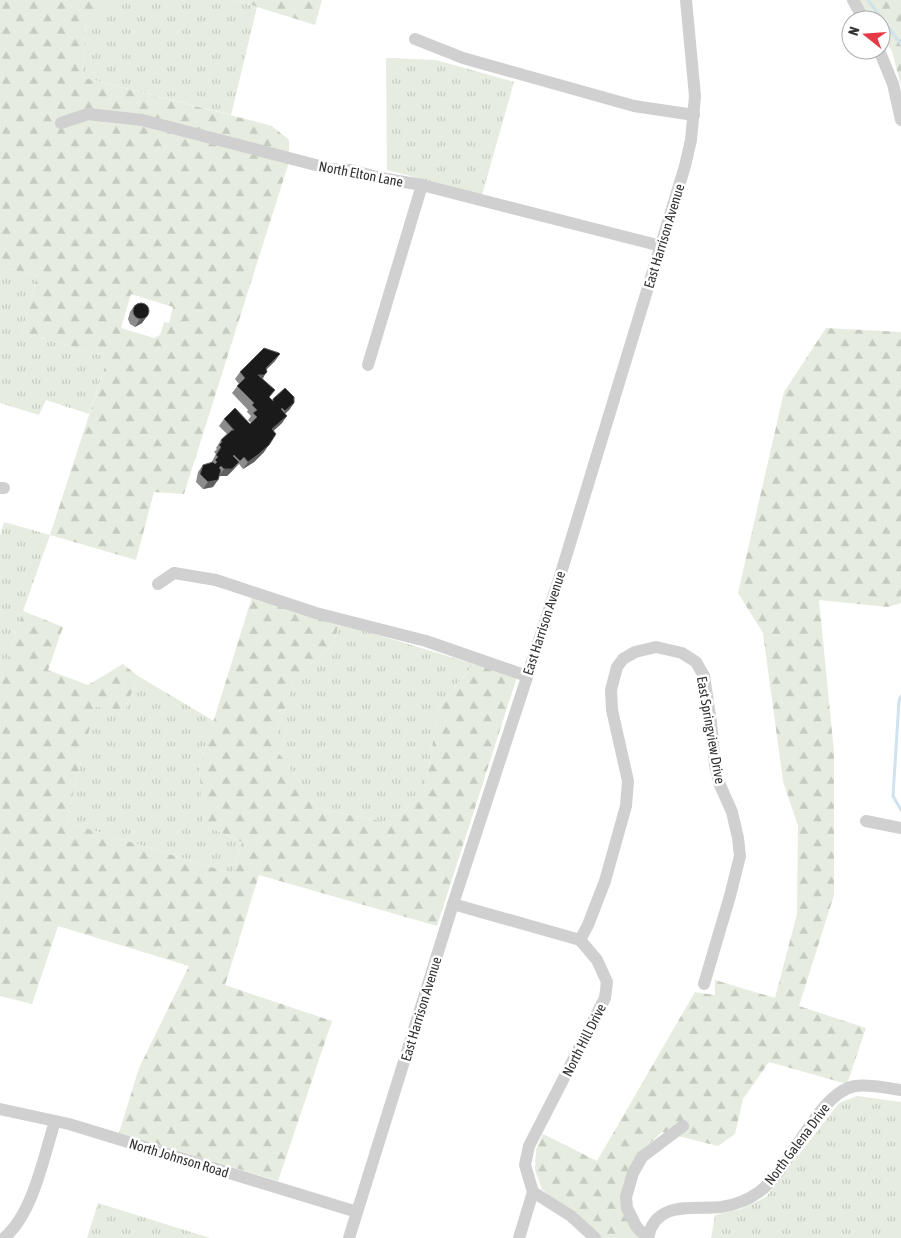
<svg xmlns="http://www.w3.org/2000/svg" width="901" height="1238" font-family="'Asap Condensed',sans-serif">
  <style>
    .grass { fill: url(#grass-tufts) }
    .forest { fill: url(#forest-firs); fill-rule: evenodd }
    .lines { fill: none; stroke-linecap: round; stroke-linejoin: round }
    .stream { stroke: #cfe2ee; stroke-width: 3 }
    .minor { stroke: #d0d0d0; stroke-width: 12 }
    .wall { fill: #8c8c8c }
    .shaded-wall { fill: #5f5f5f }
    .building { fill: #1a1a1a; stroke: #5f5f5f }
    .labels { text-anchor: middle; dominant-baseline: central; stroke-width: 5; stroke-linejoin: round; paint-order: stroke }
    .street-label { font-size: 14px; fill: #333; stroke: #fff }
  </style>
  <defs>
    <pattern id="grass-tufts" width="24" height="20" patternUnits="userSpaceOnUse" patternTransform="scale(1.25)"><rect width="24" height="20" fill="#e6ecdf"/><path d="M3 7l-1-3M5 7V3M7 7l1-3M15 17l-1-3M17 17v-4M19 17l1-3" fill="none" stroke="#c6cbc0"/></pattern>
    <pattern id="forest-firs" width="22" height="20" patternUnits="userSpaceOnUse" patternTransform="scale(1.25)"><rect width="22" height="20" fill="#e6ecdf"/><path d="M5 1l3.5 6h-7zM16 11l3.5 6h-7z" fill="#c6cbc0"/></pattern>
  </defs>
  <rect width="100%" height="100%" fill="#fff"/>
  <g class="grass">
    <polygon points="108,0 235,0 257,7 231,115 82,77 86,21"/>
    <polygon points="386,58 436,60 514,82 482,195 387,170"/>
    <polygon points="0,266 37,276 22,332 108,357 89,414 46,400 39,415 0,403"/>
    <polygon points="4,522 50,535 23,611 5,671 0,663 0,536"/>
    <polygon points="339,623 474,664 439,706 424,794 391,823 319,809 273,745 295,676 334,644"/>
    <polygon points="138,676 214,721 199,768 204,825 242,842 233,874 66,822 95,706 125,710"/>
    <polygon points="857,1096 901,1102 901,1238 711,1238 715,1215 741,1209 766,1197 839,1103"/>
    <polygon points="98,1203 210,1238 87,1238"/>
  </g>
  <g class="forest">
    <path d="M0,0h108l-22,21 -4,56 190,49 17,14v22l-105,332 -30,-2 -18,68 -86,-25 58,-178 -86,-25 15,-56 -37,-10zM131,294l42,13 -4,16 -5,-1 -4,13 -6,3 -33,-10z"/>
    <polygon points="235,0 322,0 315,25"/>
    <polygon points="859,0 901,0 901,86 892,51 881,34 881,20 872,20"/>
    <polygon points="826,328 901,332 901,603 888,607 819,600 834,752 834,895 799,1006 866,1028 847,1084 769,1062 743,1099 735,1134 718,1146 662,1132 637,1155 622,1206 641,1238 598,1238 542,1189 535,1170 536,1150 543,1134 597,1161 695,992 715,995 715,980 775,998 797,914 798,826 783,781 763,633 738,593 784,392"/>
    <polygon points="252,597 339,623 334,644 295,676 273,745 319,809 391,823 424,794 439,706 474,664 517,677 437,926 259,875 225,985 332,1021 278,1181 119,1133 139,1068 189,966 58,926 32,1004 0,996 0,663 5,670 23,611 63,627 48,670 88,685 123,664 138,676 125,710 95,707 66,822 233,874 242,842 204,825 199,768"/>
  </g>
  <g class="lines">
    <g class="stream">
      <polyline points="868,0 901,44"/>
      <polyline points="901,696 899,701 893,796 901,810"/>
    </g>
    <g class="minor">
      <polyline points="853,0 864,20"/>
      <polyline points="415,39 463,58 634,106 694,115"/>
      <polyline points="879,50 893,84 901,120"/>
      <polyline points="61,123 88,114 142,120 331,169 350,170 381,178 422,185 661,246"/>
      <polyline points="368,365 422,185"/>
      <polyline points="0,488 4,488"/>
      <polyline points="158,584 174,573 216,580 316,613 426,641 527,676"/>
      <polyline points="866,821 901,828"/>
      <polyline points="453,904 580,940 597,960 607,982 605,998 529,1146 525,1165 533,1192 571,1216 595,1238"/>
      <polyline points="580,940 588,925 605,881 626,806 628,781 612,710 611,690 617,667 623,659 635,652 656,647 682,653 696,662 704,676 711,722 715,765 720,785 732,812 738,838 740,856 730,896 704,984"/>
      <polyline points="0,1109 69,1124 357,1212"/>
      <polyline points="649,1235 641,1232 636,1226 627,1208 626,1197 633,1173 642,1157 683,1126"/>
      <path d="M4,1238c29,-24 40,-82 51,-117"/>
      <polyline points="349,1238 453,904 561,573 685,166 691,140 695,96 686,0"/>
      <polyline points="519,1238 533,1192"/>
      <path d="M648,1238c7,-38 45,-28 73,-31 14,-2 27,-7 38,-15 33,-24 58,-99 96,-106 15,-2 32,2 46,4"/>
    </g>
  </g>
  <g class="wall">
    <polygon points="135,305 147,316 142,323 135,327 130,324 128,319 130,312"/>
    <polygon points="275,361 266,369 263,379 270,398 272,401 273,399 294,403 289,410 285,414 282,423 273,431 264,452 254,462 243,469 239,464 227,476 219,476 213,487 203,489 196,482 198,472 203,465 211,463 216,454 214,452 217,449 216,448 221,440 227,434 219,426 224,419 250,424 251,423 248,420 251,416 247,412 248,410 232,393 239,384 235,379 240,372"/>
  </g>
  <g class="shaded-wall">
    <polygon points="147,316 142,323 135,327 140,319"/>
    <polygon points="280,354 275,361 261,375 266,368"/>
    <polygon points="267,372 262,379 258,375"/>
    <polygon points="294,403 289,410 280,418 285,411"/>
    <polygon points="287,416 282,423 267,437 272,429"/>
    <polygon points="269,445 264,452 254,462 243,469 248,462"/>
    <polygon points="239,462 234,469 227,476 219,476 224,469"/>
    <polygon points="218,480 213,487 203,489 208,482"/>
  </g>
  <g class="building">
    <circle cx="141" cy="311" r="8"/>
    <polygon points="264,348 279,353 280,354 266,368 267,372 264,375 258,375 275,390 269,397 273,401 273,399 285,388 294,397 294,403 285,411 282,408 281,409 287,416 272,429 276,434 269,445 259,454 248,462 244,457 240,461 234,455 233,456 239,462 232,469 224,469 221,466 219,468 221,470 218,480 208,482 200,474 203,465 213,462 215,464 217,462 215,460 218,457 216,455 221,447 219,445 222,442 221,440 232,430 234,430 224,419 235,408 250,424 257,417 253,413 257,410 252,405 254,403 237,386 245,378 240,372"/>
  </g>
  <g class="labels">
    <g class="street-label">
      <text transform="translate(361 174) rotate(11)">North Elton Lane</text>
      <text transform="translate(664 236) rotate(-73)">East Harrison Avenue</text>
      <text transform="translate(544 623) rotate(-72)">East Harrison Avenue</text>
      <text transform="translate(711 730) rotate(80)">East Springview Drive</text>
      <text transform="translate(421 1009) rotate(-73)">East Harrison Avenue</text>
      <text transform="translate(584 1040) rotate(-63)">North Hill Drive</text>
      <text transform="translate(797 1144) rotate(-53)">North Galena Drive</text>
      <text transform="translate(179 1158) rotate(17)">North Johnson Road</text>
    </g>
  </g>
  <g transform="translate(866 35) rotate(287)"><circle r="24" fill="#ffffff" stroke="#adadad"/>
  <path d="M0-4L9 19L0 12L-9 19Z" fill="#e63946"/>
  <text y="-8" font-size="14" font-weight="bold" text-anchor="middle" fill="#333333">N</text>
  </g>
</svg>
